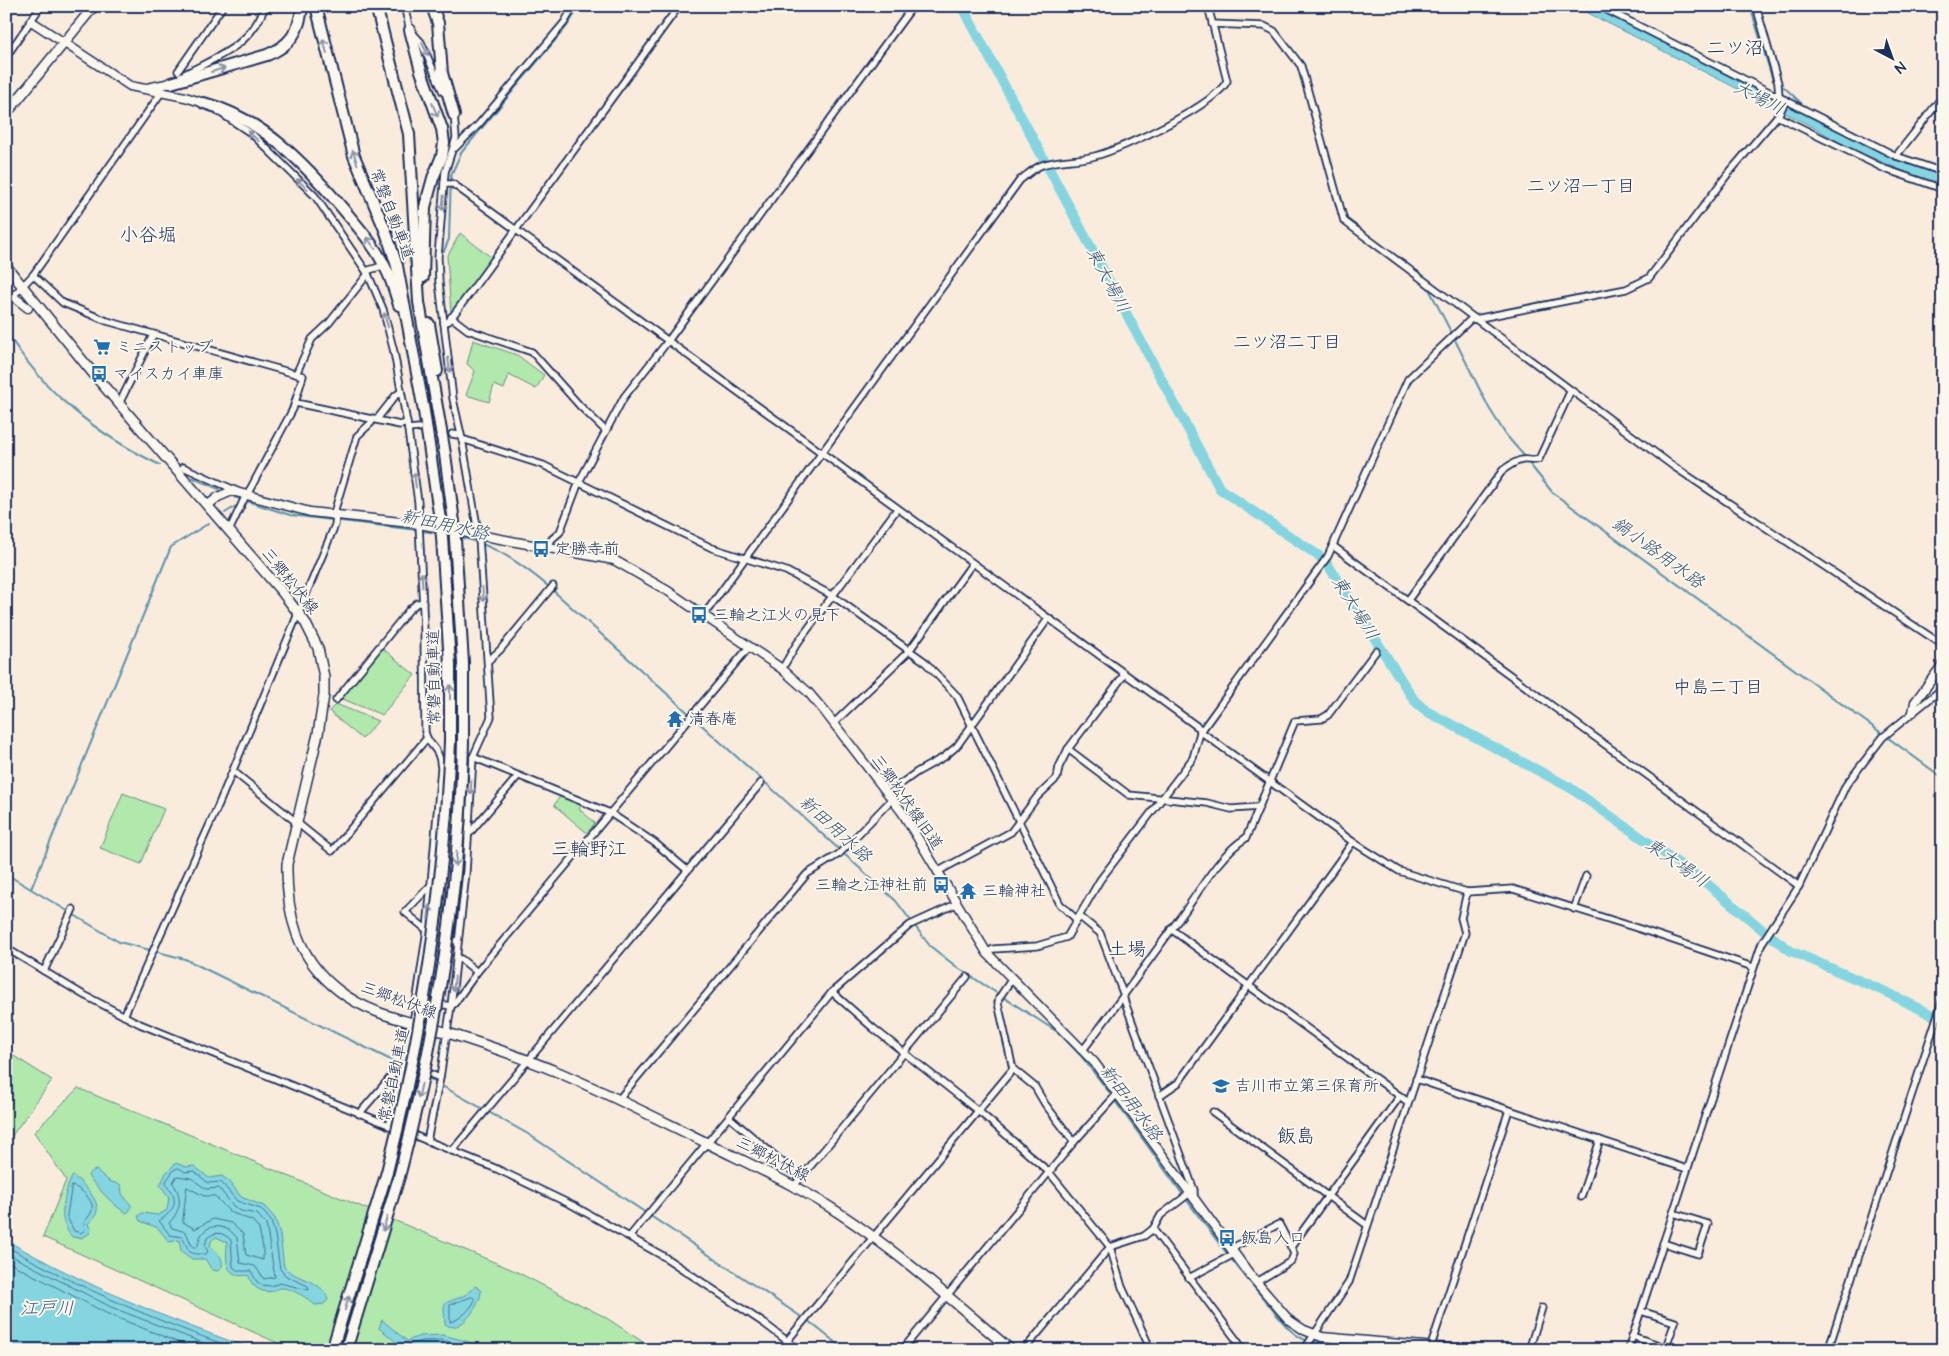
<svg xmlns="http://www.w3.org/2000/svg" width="1949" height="1356" font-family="'Architects Daughter','Klee One',sans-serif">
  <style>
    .green { fill: #b1e8ab; stroke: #668c84 }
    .water { fill: #85d5e1; stroke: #5b93ad }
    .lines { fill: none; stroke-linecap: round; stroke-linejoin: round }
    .shore { stroke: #457192; stroke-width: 1 }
    .stream { stroke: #5b93ad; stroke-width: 2 }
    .river { stroke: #85d5e1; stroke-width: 10 }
    .street-tunnel { stroke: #cdc6c4; stroke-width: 5.5; stroke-dasharray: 5.5 3; stroke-linecap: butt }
    .street-casing { stroke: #1b2f5e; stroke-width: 9 }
    .secondary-casing { stroke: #1b2f5e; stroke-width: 11 }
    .primary-casing { stroke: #1b2f5e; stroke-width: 12 }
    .highway-casing { stroke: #1b2f5e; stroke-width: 14 }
    .street { stroke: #fbf7ec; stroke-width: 5.5 }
    .secondary { stroke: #fbf7ec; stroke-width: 8 }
    .primary { stroke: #fbf7ec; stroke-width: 9 }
    .highway { stroke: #fbf7ec; stroke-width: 10 }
    .highway-bridge-casing { stroke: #1b2f5e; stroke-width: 14; stroke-linecap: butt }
    .highway-bridge { stroke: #fbf7ec; stroke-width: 10 }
    .oneway { stroke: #8b93a5 }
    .labels { text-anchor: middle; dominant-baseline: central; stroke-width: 4; stroke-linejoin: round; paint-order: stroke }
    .street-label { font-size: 16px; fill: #1b2f5e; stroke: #fbf7ec }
    .poi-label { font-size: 16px; fill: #1b2f5e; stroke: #fbf7ec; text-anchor: start }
    .water-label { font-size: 18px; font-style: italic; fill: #36587f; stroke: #fbf7ec }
    .neighbourhood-label { font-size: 18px; fill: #1b2f5e; stroke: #fbf7ec }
    .quarter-label { font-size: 19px; fill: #1b2f5e; stroke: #fbf7ec }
  </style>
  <rect width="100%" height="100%" fill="#f9ecdd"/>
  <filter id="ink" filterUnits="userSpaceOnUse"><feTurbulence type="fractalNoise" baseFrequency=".02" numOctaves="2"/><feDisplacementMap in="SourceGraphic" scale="10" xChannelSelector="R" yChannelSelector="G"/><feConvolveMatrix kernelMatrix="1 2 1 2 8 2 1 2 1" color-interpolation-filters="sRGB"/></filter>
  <g filter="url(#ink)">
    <g class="green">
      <polygon points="460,233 492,258 451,313 447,257"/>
      <polygon points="473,340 517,355 544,375 536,389 509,375 504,389 494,385 489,402 466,395 475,371 467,364"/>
      <polygon points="382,648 415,675 382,715 340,698"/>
      <polygon points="336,704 378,721 362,739 331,713 329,711"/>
      <polygon points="123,793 164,809 141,864 100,848"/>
      <polygon points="561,795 582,805 579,809 595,823 587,833 554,805"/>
      <polygon points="6,1051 52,1080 6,1144"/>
      <polygon points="78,1088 513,1270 605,1317 655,1350 293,1350 43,1237 66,1180 34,1132"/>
    </g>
    <g class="water">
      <polygon points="1574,6 1592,6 1775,96 1895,159 1943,176 1943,184 1929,182 1849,148 1815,128"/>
      <path d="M176,1163l10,4 8,-1 15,12 13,-2 8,6 11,15 23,9 11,12 5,16 4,33c11,13 40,13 44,33l-4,4 -9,1c-7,-7 -25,-18 -35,-17 -4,0 -3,2 -7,3 -12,3 -22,-5 -24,-15 -5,-2 -8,1 -12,-1 -14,-5 -10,-21 -10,-33l-11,-5 -5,4 -1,5c6,10 13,6 12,21l-4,4 -6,-1 -7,-11h-13l-11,-8 -2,-11 -10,2 -11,-14 -18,-7 -2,-5 4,-3 16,2 9,-5 2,-13 -9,-12 6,-12z"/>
      <path d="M96,1170l13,11 12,4 1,9 9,11 -1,5 -3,3c-12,-5 -31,-27 -39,-37l2,-4z"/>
      <path d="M73,1176c9,6 26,23 24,35 -1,6 -6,9 -9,13l3,6 -2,4 -8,4 -9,-1c-4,-4 -7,-12 -9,-18 -2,-6 4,-38 10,-43z"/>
      <path d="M6,1240c80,46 163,80 250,110h-250z"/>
      <path d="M476,1286l5,5c0,14 -22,45 -36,33 -2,-27 -3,-18 18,-28 6,-2 8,-8 13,-10z"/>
      <polygon points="382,1320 407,1341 420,1336 443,1335 499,1350 399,1350 395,1341 379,1328"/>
    </g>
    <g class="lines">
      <g class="shore">
        <path d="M179,1168l6,4 9,-1 14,12 13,-1 16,19 24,8 10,12 4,14 5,34 6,7 22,10 1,4 -29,-7 -9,3 -9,-1 -5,-3 -6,-11h-12l-6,-4 -2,-27c-8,-8 -16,-9 -24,-2l-2,8 3,6 -3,2c-20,1 -15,-4 -23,-17l-12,-2 -11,-14c8,-6 19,-13 14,-26 -2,-6 -7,-7 -7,-14l8,-11z"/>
        <path d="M177,1176l14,2 15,11 13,-1 14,18 8,5 16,3 9,10 9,53 -11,2 -9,-13 -15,-3 -3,-25c-7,-11 -26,-17 -35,-4 -4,5 -2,10 -6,14l-4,-2 -6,-14 -14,-4 -3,-5c12,-13 14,-25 4,-40z"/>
        <path d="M72,1186c9,2 25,16 19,27 -2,4 -5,6 -7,10l1,7 -4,3 -7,-2 -7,-14z"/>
        <polygon points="187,1187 204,1196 215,1196 230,1212 253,1221 259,1229 263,1248 263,1260 246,1255 243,1234 231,1223 213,1219 195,1229 183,1222"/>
        <path d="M6,1246c75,43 153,76 234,104"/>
        <polyline points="6,1253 111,1307 221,1350"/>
        <polyline points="6,1261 108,1314 197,1350"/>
        <path d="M472,1297l3,2c-2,8 -16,22 -25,23v-17z"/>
        <polyline points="403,1350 405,1346 421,1341 442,1340 480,1350"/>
      </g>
      <g class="stream">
        <polyline points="1750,6 1773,81"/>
        <polyline points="1784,87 1801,103"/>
        <polyline points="444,251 449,239 451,175 461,153 567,26 580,6"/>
        <polyline points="1428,287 1452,334"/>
        <path d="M6,331c38,62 90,103 154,134"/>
        <polyline points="324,332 342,311"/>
        <polyline points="1454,338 1489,408 1506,435 1526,458"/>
        <polyline points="301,371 315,340 321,334"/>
        <polyline points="288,412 299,378"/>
        <polyline points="1528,462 1553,493 1943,778"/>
        <polyline points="193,478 219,489"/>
        <polyline points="234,497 290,515 417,530"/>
        <polyline points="225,513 236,506"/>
        <polyline points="422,531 437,533"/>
        <path d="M459,537c36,8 61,26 89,49l348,315 34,45 28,22 101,65 22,23 31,40"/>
        <polyline points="6,874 119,942 185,959 399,1064"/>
        <polyline points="31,889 171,547 209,523"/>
        <polyline points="426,1077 528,1134 803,1318"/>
        <path d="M1114,1100c50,67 96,136 150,199 13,15 24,35 44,42"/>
        <polyline points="807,1320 845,1350"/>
        <polyline points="1312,1342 1402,1350"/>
      </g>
      <polyline class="river" points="962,6 1220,489 1319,556 1328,565 1414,700 1426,711 1569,787 1705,882 1764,931 1791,951 1886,992 1932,1015 1943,1017"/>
      <g class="street-tunnel">
        <polyline points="383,266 418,259"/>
        <polyline points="424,429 452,434"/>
      </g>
      <g class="street-casing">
        <g id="street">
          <polyline points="404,6 410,30 421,42 443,92"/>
          <polyline points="1599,6 1896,156 1943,172"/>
          <polyline points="1756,6 1778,83 1779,96"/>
          <polyline points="1212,24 1264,26 1274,31 1301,66 1344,221 1673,466 1943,645"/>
          <polyline points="6,57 41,6"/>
          <polyline points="178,71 223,6"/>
          <path d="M181,76c35,-19 70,-29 84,-70"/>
          <path d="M219,112l33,22 63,62 53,78 15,35 11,43 13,71 11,79 6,128 1,102c4,17 14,12 16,36l-14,162 -13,87 -25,109"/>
          <polyline points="1777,116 1885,169 1943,189"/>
          <polyline points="455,148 479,124 564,23 574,6"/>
          <polyline points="1896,156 1943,96"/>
          <polyline points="444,184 453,184 1202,730 1328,556 1408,379 1470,320 1626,289 1649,278 1727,175 1779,114 1786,100"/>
          <polyline points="366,271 379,267"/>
          <polyline points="33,275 63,303 107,321 303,376 293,409 247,495"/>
          <polyline points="13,296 33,275 161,93"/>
          <polyline points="451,317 468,330 532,352 580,406 606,431"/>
          <polyline points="444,323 449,321 464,301 679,6"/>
          <polyline points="296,374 312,339 329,323 368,274"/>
          <polyline points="296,403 400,425 407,423"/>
          <polyline points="119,404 153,335"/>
          <polyline points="377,419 396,395 401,392"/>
          <polyline points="408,429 419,428"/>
          <polyline points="452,434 458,435"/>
          <polyline points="462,439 543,465 712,548 786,571 833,596 924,661 957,696 1060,904 1077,920"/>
          <polyline points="183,467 237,491"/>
          <polyline points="333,516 357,436 371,423 373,418"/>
          <polyline points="229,531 246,495"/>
          <polyline points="1333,546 1799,886"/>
          <polyline points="547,548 552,539 560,532 579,482 624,397 668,341 913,6"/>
          <path d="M1408,600l95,-130c6,-4 12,-9 19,-10 7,-1 11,2 17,-1l32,-69"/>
          <path d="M704,615l316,-435c7,-5 14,-12 22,-15 16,-6 36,-4 53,-9 28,-7 120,-51 132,-75l-19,-75"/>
          <polyline points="489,660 500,650 553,586"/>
          <polyline points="782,669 796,645 897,509"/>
          <polyline points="336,700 409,610 417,603 423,603"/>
          <polyline points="834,723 909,651 972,564"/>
          <polyline points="1200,731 1353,842 1399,871 1467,892 1513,889 1640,929 1753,967"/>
          <polyline points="1068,749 1129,795 1207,803 1231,809 1259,807"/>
          <polyline points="473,757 610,813 655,843 687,870"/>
          <polyline points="233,771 332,851 427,738"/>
          <polyline points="888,793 917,772 944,757 957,746 1048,619"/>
          <polyline points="443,836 468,835 518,776"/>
          <polyline points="937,872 1011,832 1037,797 1057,778 1059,767 1068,749 1124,675"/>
          <polyline points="1574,909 1586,876"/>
          <polyline points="1079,916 1100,933 1124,996"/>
          <polyline points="1171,929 1408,1102"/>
          <polyline points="427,930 405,912 432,884"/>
          <polyline points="431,938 458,941"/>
          <polyline points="6,948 82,994 140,1024 497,1169 574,1206 663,1256 765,1324 799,1350"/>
          <polyline points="987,953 993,949 1037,946 1067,937 1100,880 1193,758 1201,729"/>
          <polyline points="456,959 461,959 477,972"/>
          <polyline points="44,971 73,909"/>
          <polyline points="1011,980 999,998 998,1003 1013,1069 1035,1087 1045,1104 1074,1142"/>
          <polyline points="832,992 873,1028 983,1115 1049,1172 1110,1247 1144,1236 1153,1229 1161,1215 1190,1193"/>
          <polyline points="1123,997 1194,1190 1194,1199"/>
          <polyline points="421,1001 451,1006 454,1004 477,972 750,646"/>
          <polyline points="124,1016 218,806 335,525 336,516"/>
          <path d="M1083,1050c35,-46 68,-93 102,-139 16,-23 37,-59 61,-73l49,-117 26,-2 7,-4 48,-64"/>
          <polyline points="410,1066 440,1078"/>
          <polyline points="1416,1079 1687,1169"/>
          <polyline points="1159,1096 1178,1083 1353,842"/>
          <polyline points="619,1099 807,874 839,854 892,799"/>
          <polyline points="1213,1112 1367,1225"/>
          <polyline points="359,1114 402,1064"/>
          <polyline points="729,1117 787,1166 800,1179"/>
          <polyline points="427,1141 440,1078 451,1006 466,873 473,757 491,717 479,538 462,439 453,399 439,282 438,257 445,172 456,138 454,114"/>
          <polyline points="452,1151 761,783"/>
          <polyline points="794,1186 967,977"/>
          <polyline points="1581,1197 1600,1140"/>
          <polyline points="1153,1229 1244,1350"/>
          <polyline points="630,1236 832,992 910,925 956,904"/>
          <polyline points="1663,1243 1698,1254 1708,1224 1673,1213"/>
          <polyline points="1230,1249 1279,1224 1291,1247 1400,1096"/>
          <polyline points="1189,1278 1234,1254"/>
          <polyline points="1257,1282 1291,1261 1294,1254 1291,1247"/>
          <polyline points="1641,1311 1675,1322 1666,1347"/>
          <polyline points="1632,1336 1674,1350"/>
          <polyline points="787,1341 1013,1069"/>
          <polyline points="1431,1346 1509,1110"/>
          <polyline points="902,1350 1074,1142 1117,1094"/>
          <polyline points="1024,1350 1110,1247 1122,1287 1151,1350"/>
          <polyline points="1304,1350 1349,1282 1465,933 1461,918 1467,892"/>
          <polyline points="1529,1350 1542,1308"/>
          <polyline points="1628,1350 1762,943 1799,886 1846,785 1883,737 1943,688"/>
          <polyline points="1828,1350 1943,999"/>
        </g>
      </g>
      <g class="secondary-casing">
        <g id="secondary">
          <polyline points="31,21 130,86 185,97 204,103"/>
          <polyline points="147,88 171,83"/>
          <polyline points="6,291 28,308"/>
          <polyline points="207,506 218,497 232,491 310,512 419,524 614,560 668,591 782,669 808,692 825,712 902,812 987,953 1094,1062 1251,1276 1289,1320 1304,1330 1322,1337 1469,1350"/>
          <polyline points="1913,712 1915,702 1943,664"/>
        </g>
      </g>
      <g class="primary-casing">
        <g id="primary">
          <polyline points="6,114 94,6"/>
          <path d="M6,266l90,111 186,215 23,30 13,26 6,29v18l-6,39 -31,130c-1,50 10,94 51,126 31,25 74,32 110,43 38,12 76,25 112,40 51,22 100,47 149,71 44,22 89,42 130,69 61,40 116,90 172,137"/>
        </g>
      </g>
      <g class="highway-casing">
        <g id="highway">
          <polyline points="316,6 354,156 386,232 397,266 424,411 440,520"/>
          <polyline points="376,6 409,134 419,302 445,454 454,522"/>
          <polyline points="432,6 438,23 442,73 454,115"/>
          <polyline points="410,30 421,71 442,129 444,143 442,156 433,178 425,207 423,277"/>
          <path d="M171,83l96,-28c23,-9 33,-24 35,-49"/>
          <path d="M204,103c59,16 102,62 140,107 16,19 32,37 42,59 6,11 9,24 13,36"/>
          <polyline points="429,324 437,371"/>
          <polyline points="442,537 450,664 450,741"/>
          <polyline points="455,539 463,663 463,741"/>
          <polyline points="332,1350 387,1172"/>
          <polyline points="346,1350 399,1177"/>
        </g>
      </g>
      <use href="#street" class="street"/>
      <use href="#secondary" class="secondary"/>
      <use href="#primary" class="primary"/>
      <use href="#highway" class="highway"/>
      <g class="highway-bridge-casing">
        <g id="highway-bridge">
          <polyline points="440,520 442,537"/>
          <polyline points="454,522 455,539"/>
          <path d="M387,1172c37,-146 57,-281 63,-431"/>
          <path d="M399,1177c38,-143 61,-288 64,-436"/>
        </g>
      </g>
      <use href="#highway-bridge" class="highway-bridge"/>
    </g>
    <defs><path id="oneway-shaft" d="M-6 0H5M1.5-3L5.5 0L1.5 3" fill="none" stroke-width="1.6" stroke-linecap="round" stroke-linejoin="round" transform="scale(1.25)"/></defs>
    <g class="oneway">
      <use href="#oneway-shaft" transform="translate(325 46) rotate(-105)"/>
      <use href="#oneway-shaft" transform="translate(425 49) rotate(64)"/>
      <use href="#oneway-shaft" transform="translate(218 70) rotate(-16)"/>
      <use href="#oneway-shaft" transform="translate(435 110) rotate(68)"/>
      <use href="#oneway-shaft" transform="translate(253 136) rotate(-138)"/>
      <use href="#oneway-shaft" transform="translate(355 157) rotate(-108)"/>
      <use href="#oneway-shaft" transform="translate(302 184) rotate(-137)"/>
      <use href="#oneway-shaft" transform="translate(443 203) rotate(95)"/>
      <use href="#oneway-shaft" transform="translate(371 243) rotate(-127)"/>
      <use href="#oneway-shaft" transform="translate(386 320) rotate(-106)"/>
      <use href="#oneway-shaft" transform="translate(449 365) rotate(83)"/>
      <use href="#oneway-shaft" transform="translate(415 480) rotate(-97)"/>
      <use href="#oneway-shaft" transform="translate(422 580) rotate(-93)"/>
      <use href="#oneway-shaft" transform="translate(483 594) rotate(85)"/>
      <use href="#oneway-shaft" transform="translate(450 692) rotate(-90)"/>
      <use href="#oneway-shaft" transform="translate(471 787) rotate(93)"/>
      <use href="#oneway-shaft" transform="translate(456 859) rotate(95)"/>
      <use href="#oneway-shaft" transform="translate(429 912) rotate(-84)"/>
      <use href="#oneway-shaft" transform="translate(454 984) rotate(96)"/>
      <use href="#oneway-shaft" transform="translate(420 1091) rotate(103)"/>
      <use href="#oneway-shaft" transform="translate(385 1224) rotate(106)"/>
      <use href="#oneway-shaft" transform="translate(347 1303) rotate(-73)"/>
    </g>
  </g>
  <defs>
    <g id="supermarket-bare" transform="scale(1.35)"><path d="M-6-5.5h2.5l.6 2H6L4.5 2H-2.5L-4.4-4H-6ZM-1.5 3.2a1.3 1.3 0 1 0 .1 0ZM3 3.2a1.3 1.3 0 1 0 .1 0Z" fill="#1f6fb2" stroke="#fbf7ec" stroke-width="2.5" paint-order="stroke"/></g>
    <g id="bus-bare" transform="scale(1.35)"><path d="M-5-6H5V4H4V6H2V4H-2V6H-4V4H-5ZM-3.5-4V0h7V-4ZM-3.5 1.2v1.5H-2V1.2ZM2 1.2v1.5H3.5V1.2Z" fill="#1f6fb2" stroke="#fbf7ec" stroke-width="2.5" paint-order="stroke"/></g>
    <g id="temple-bare" transform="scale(1.35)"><path d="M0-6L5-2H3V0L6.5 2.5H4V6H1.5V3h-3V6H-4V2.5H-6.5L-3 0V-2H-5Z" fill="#1f6fb2" stroke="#fbf7ec" stroke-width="2.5" paint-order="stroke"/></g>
    <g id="school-bare" transform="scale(1.35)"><path d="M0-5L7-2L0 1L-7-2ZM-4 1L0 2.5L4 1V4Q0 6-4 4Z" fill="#1f6fb2" stroke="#fbf7ec" stroke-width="2.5" paint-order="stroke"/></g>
  </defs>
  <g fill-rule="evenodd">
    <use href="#supermarket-bare" x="102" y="347"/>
    <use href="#bus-bare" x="99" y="374"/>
    <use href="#bus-bare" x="541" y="549"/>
    <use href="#bus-bare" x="699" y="615"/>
    <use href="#temple-bare" x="675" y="719"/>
    <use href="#bus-bare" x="941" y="885"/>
    <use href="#temple-bare" x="968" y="891"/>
    <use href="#school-bare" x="1221" y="1086"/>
    <use href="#bus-bare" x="1227" y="1238"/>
  </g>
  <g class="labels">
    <g class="street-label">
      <text transform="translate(392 214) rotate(69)">常磐自動車道</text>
      <text transform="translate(290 581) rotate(51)">三郷松伏線</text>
      <text transform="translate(434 677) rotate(-91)">常磐自動車道</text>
      <text transform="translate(907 802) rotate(55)">三郷松伏線旧道</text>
      <text transform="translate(399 1000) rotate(20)">三郷松伏線</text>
      <text transform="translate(394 1075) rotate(-78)">常磐自動車道</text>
      <text transform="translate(773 1159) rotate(27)">三郷松伏線</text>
    </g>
    <g class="poi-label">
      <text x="116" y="347">ミニストップ</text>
      <text x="113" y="374">マイスカイ車庫</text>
      <text x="555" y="549">定勝寺前</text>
      <text x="713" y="615">三輪之江火の見下</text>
      <text x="689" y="719">清春庵</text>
      <text x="927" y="885" text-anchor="end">三輪之江神社前</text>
      <text x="982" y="891">三輪神社</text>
      <text x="1235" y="1086">吉川市立第三保育所</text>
      <text x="1241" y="1238">飯島入口</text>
    </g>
    <g class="water-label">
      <text transform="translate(1759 98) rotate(27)">大場川</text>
      <text transform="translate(1108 280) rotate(62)">東大場川</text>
      <text transform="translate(445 525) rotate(12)">新田用水路</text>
      <text transform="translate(1658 553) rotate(36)">鍋小路用水路</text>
      <text transform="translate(1355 608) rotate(58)">東大場川</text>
      <text transform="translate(835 829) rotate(42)">新田用水路</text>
      <text transform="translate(1677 863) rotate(35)">東大場川</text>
      <text transform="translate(1131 1103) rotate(53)">新田用水路</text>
      <text x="47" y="1308">江戸川</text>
    </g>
    <g class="neighbourhood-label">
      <text x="1581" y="186">二ツ沼一丁目</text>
      <text x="1287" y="342">二ツ沼二丁目</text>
      <text x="1718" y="687">中島二丁目</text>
    </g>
    <g class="quarter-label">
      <text x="1735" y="48">二ツ沼</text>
      <text x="148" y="235">小谷堀</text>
      <text x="589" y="849">三輪野江</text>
      <text x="1127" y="949">土場</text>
      <text x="1296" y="1136">飯島</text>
    </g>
  </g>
  <rect width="1949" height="1356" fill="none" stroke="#fbf7ec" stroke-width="25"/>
  <rect x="12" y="12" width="1924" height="1331" fill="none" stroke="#1b2f5e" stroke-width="2" filter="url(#ink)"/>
  <g transform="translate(1892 58) rotate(139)" stroke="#fbf7ec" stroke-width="4" paint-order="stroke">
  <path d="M0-4L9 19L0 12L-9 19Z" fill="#1b2f5e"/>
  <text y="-8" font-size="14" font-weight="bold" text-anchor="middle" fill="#1b2f5e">N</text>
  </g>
</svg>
